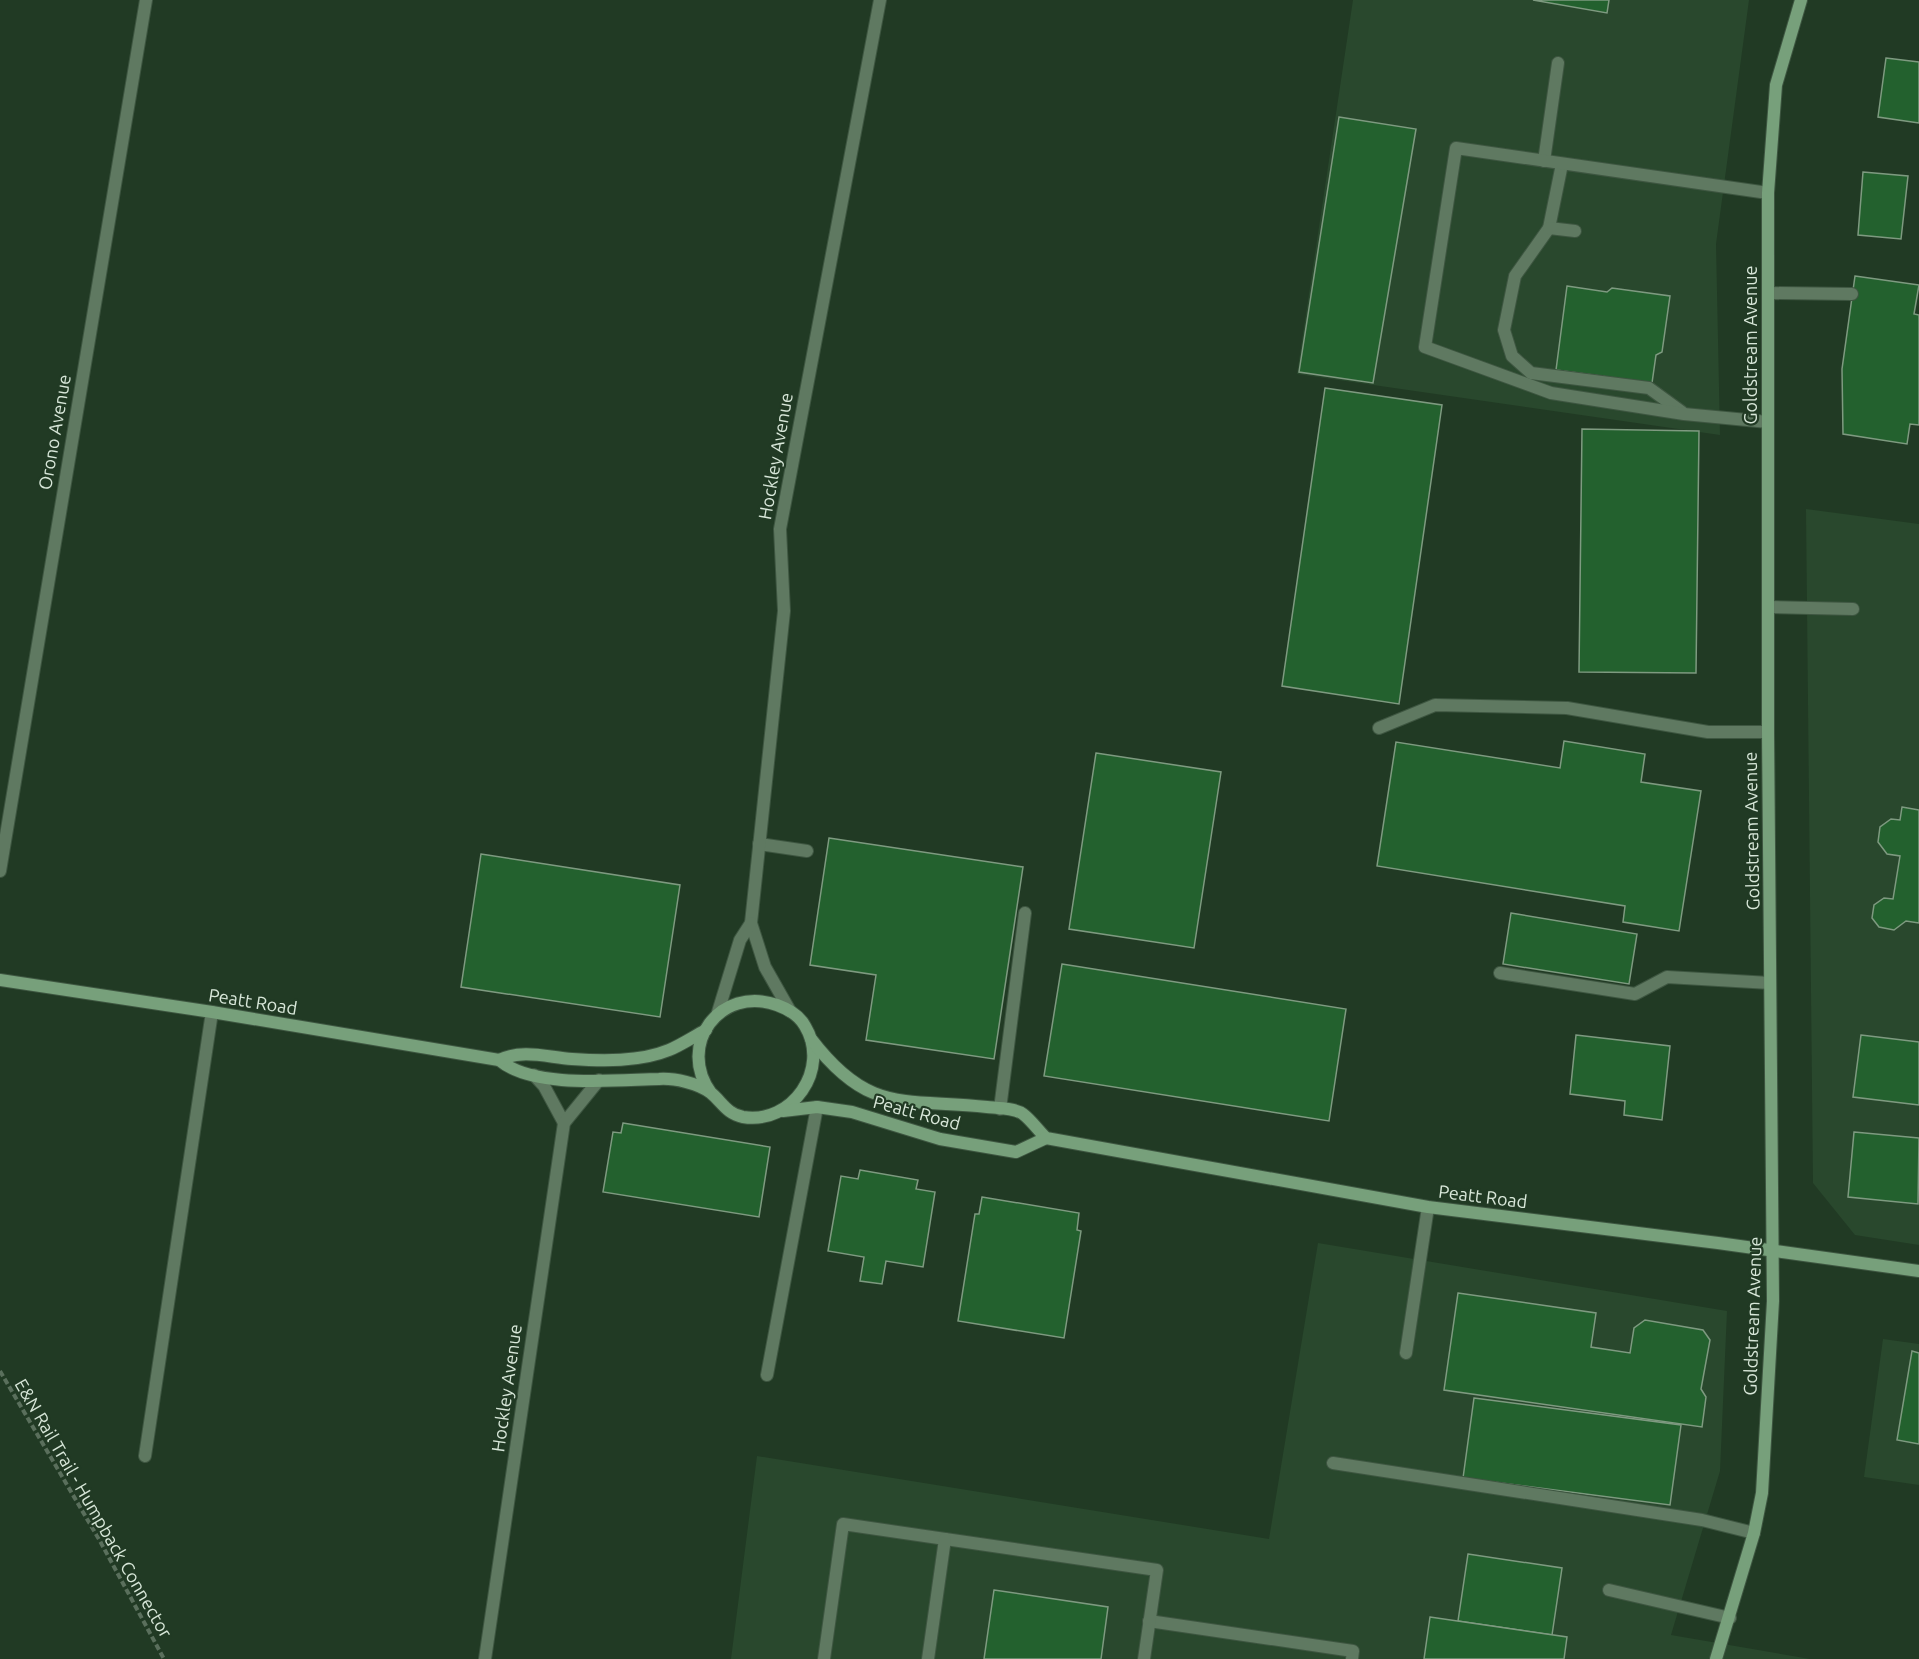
<svg xmlns="http://www.w3.org/2000/svg" width="1919" height="1659" font-family="Ubuntu,sans-serif">
  <style>
    .built { fill: #29482d }
    .building { fill: #23612e; stroke: #7e9a80; stroke-width: 1.5 }
    .lines { fill: none; stroke-linecap: round; stroke-linejoin: round }
    .lane-casing { stroke: #3e5641; stroke-width: 14 }
    .street-casing { stroke: #3e5641; stroke-width: 14 }
    .secondary-casing { stroke: #3e5641; stroke-width: 14 }
    .path { stroke: #5a6f5c; stroke-width: 4; stroke-dasharray: 6 3; stroke-linecap: butt }
    .lane { stroke: #5f7961; stroke-width: 12 }
    .street { stroke: #5f7961; stroke-width: 12 }
    .secondary { stroke: #77a07b; stroke-width: 12 }
    .labels { text-anchor: middle; dominant-baseline: central; stroke-width: 4.5; stroke-linejoin: round; paint-order: stroke }
    .street-label { font-size: 18px; fill: #d8e7d9; stroke: #213a24 }
  </style>
  <rect width="100%" height="100%" fill="#213a24"/>
  <g class="built">
    <polygon points="1353,0 1749,0 1716,244 1720,435 1297,374"/>
    <polygon points="1806,509 1919,524 1919,1245 1855,1235 1813,1183"/>
    <polygon points="1318,1243 1727,1311 1720,1471 1671,1635 1810,1659 731,1659 757,1456 1269,1539"/>
    <polygon points="1883,1339 1919,1344 1919,1485 1864,1477"/>
  </g>
  <g class="building">
    <polygon points="1533,0 1609,0 1607,13"/>
    <polygon points="1886,58 1919,62 1919,123 1878,117"/>
    <polygon points="1339,117 1416,129 1373,383 1299,372"/>
    <polygon points="1863,172 1908,176 1901,239 1858,235"/>
    <polygon points="1855,276 1919,285 1914,314 1919,315 1919,425 1910,424 1907,444 1843,434 1842,369"/>
    <polygon points="1567,286 1607,292 1612,288 1670,296 1662,352 1656,355 1652,383 1556,370"/>
    <polygon points="1325,388 1442,405 1399,704 1282,686"/>
    <polygon points="1582,429 1699,431 1696,673 1579,672"/>
    <polygon points="1564,741 1645,754 1641,782 1701,791 1679,931 1623,922 1625,906 1377,866 1396,742 1560,768"/>
    <polygon points="1096,753 1221,772 1194,948 1069,929"/>
    <polygon points="1902,807 1919,810 1919,923 1906,921 1894,930 1879,927 1872,918 1874,905 1884,898 1893,899 1900,856 1887,854 1878,842 1880,827 1891,819 1900,820"/>
    <polygon points="829,838 1023,867 994,1059 866,1040 876,975 810,965"/>
    <polygon points="481,854 680,885 660,1017 461,987"/>
    <polygon points="1511,913 1637,934 1629,984 1503,964"/>
    <polygon points="1062,964 1346,1009 1329,1121 1044,1076"/>
    <polygon points="1576,1035 1670,1046 1662,1120 1624,1115 1625,1101 1570,1094"/>
    <polygon points="1861,1035 1919,1042 1919,1105 1853,1097"/>
    <polygon points="623,1123 770,1147 759,1217 603,1192 613,1132 621,1133"/>
    <polygon points="1854,1132 1919,1138 1918,1204 1848,1197"/>
    <polygon points="860,1170 918,1180 916,1189 935,1192 923,1267 886,1261 882,1284 860,1281 864,1257 828,1251 841,1176 858,1179"/>
    <polygon points="982,1197 1079,1213 1077,1230 1081,1231 1064,1338 958,1321 975,1214 979,1214"/>
    <polygon points="1458,1293 1596,1313 1591,1347 1630,1353 1634,1328 1645,1320 1703,1330 1710,1340 1701,1389 1706,1397 1702,1427 1444,1390"/>
    <polygon points="1912,1351 1919,1353 1919,1444 1897,1440"/>
    <polygon points="1474,1398 1681,1425 1670,1505 1463,1478"/>
    <polygon points="1468,1554 1562,1568 1552,1635 1458,1621"/>
    <polygon points="994,1590 1108,1607 1101,1659 984,1659"/>
    <polygon points="1430,1617 1567,1637 1564,1659 1424,1659"/>
  </g>
  <g class="lines">
    <g class="lane-casing">
      <g id="lane">
        <polyline points="1544,161 1558,63"/>
        <polyline points="1562,164 1549,228 1515,276 1504,330 1512,356 1531,373 1649,388 1682,412"/>
        <polyline points="1549,228 1575,231"/>
        <polyline points="1768,293 1852,294"/>
        <polyline points="1768,422 1684,414 1551,393 1425,347 1456,148 1768,193"/>
        <polyline points="1768,607 1853,609"/>
        <polyline points="1379,728 1435,705 1567,708 1708,732 1768,732"/>
        <polyline points="759,844 807,851"/>
        <polyline points="1500,973 1635,994 1667,977 1770,983"/>
        <polyline points="1000,1109 1025,913"/>
        <polyline points="1406,1353 1428,1207"/>
        <polyline points="767,1375 817,1107"/>
        <polyline points="145,1456 212,1012"/>
        <polyline points="1333,1463 1702,1520 1754,1533"/>
        <polyline points="1609,1590 1730,1618"/>
        <polyline points="1149,1621 1353,1651 1352,1659"/>
        <polyline points="824,1659 843,1524 1157,1570 1144,1659"/>
        <polyline points="928,1659 945,1539"/>
      </g>
    </g>
    <g class="street-casing">
      <g id="street">
        <polyline points="0,871 146,0"/>
        <polyline points="790,1011 765,967 751,923 784,611 780,529 880,0"/>
        <polyline points="718,1012 740,940 751,923"/>
        <polyline points="534,1075 544,1086 564,1123"/>
        <polyline points="485,1659 564,1123 599,1080"/>
      </g>
    </g>
    <g class="secondary-casing">
      <g id="secondary">
        <path d="M0,980l212,32 287,48c34,29 116,20 160,19 15,-1 39,4 52,14 11,9 16,21 32,24 49,8 88,-48 62,-91 -6,-11 -17,-17 -28,-21 -57,-20 -101,40 -66,88"/>
        <path d="M811,1039c58,76 93,59 176,68 10,1 28,1 36,7 8,6 15,16 23,24l382,69 290,36 201,28"/>
        <path d="M499,1060c24,-11 47,-3 73,-1 30,2 68,3 97,-9 12,-5 24,-13 37,-20"/>
        <polyline points="783,1111 817,1107 852,1112 940,1139 1016,1152 1046,1138"/>
        <polyline points="1716,1659 1754,1533 1762,1493 1773,1301 1768,732 1768,193 1776,85 1801,0"/>
      </g>
    </g>
    <polyline class="path" points="0,1371 100,1541 164,1659"/>
    <use href="#lane" class="lane"/>
    <use href="#street" class="street"/>
    <use href="#secondary" class="secondary"/>
  </g>
  <g class="labels">
    <g class="street-label">
      <text transform="translate(1750 345) rotate(-90)">Goldstream Avenue</text>
      <text transform="translate(54 432) rotate(-80)">Orono Avenue</text>
      <text transform="translate(775 456) rotate(-80)">Hockley Avenue</text>
      <text transform="translate(1751 831) rotate(-91)">Goldstream Avenue</text>
      <text transform="translate(253 1001) rotate(9)">Peatt Road</text>
      <text transform="translate(917 1112) rotate(15)">Peatt Road</text>
      <text transform="translate(1483 1196) rotate(7)">Peatt Road</text>
      <text transform="translate(1752 1316) rotate(-88)">Goldstream Avenue</text>
      <text transform="translate(506 1388) rotate(-82)">Hockley Avenue</text>
      <text transform="translate(94 1508) rotate(60)">E&amp;N Rail Trail - Humpback Connector</text>
    </g>
  </g>
</svg>
